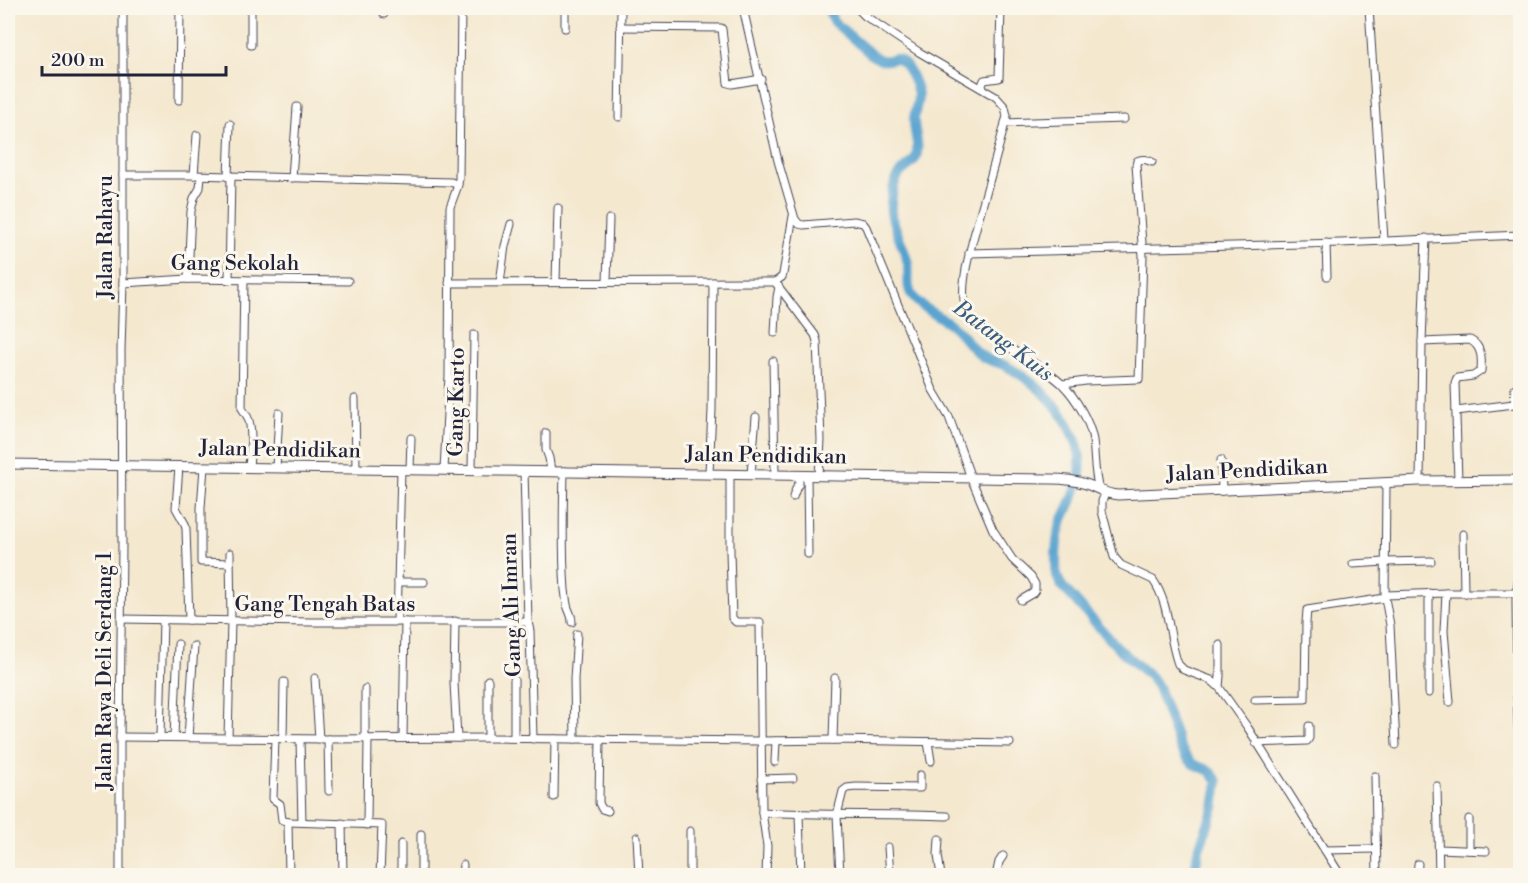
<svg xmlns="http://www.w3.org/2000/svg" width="1528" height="883" font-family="'Libre Bodoni',serif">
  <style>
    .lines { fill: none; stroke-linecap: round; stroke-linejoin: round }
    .river { stroke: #57a2cf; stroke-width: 10 }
    .minor-casing { stroke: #424051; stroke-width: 9 }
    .major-casing { stroke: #424051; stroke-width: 11 }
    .minor { stroke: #fff; stroke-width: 7 }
    .major { stroke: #fff; stroke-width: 9 }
    .labels { text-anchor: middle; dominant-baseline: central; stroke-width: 6; stroke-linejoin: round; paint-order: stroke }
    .street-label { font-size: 21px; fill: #22223b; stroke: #fbf7ec }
    .water-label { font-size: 22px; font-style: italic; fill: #3a5c7e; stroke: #fbf7ec }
  </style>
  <rect width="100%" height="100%" fill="#fbf7ec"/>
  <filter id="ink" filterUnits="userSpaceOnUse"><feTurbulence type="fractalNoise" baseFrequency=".0167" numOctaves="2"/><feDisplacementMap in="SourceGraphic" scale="12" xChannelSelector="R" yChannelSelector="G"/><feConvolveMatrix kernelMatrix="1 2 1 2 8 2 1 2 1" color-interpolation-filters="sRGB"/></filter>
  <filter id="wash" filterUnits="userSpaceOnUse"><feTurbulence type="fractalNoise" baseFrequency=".008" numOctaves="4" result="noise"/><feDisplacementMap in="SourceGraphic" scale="24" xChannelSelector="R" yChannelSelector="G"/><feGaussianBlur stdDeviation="1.35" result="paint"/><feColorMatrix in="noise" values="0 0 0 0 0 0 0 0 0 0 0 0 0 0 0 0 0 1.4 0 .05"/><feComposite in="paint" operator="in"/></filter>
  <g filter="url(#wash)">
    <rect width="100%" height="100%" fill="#f4e8cf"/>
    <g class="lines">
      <path class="river" d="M828,8l5,13 40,35c1,0 7,4 8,4 8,2 14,-5 21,2 7,5 17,28 16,36 -1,8 -4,15 -4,23 0,12 6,24 2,36 -3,8 -10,9 -16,16 -7,9 -10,27 -9,39 3,17 13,34 17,52 2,12 -3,24 6,34 11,14 28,18 40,29 10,9 17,22 29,30 8,5 17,5 25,10 24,13 48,34 61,59 8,14 13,31 11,48 -2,18 -13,34 -19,50 -4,12 -5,23 -5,36 0,10 0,18 6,26l57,63 32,28 7,10 21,58 6,10 8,9 17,7 8,11 -4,26 -16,43 -4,25"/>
    </g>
  </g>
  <g filter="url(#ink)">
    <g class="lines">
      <g class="minor-casing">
        <g id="minor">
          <polyline points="743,8 778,161 795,219 799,224 803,225 854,221 863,223 866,227 933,390 949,417 971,478 993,530 1012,559 1031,577 1035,584 1035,590 1033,593 1021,600"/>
          <path d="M857,8l8,8 54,36 77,45 9,10 2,9c-9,34 -18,67 -28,101 -6,24 -20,65 -14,89 7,27 76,56 98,79 13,13 27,37 30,55 2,17 1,33 6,50"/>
          <polyline points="1369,8 1384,240"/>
          <polyline points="384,14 384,8"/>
          <polyline points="620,27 721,28 722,29 728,83 732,84 761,79"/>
          <polyline points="565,28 565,8"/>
          <polyline points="251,45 251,8"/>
          <polyline points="981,88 984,80 999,78 1001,8"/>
          <polyline points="179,100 180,8"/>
          <polyline points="619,117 621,8"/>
          <polyline points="1005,123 1124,119"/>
          <polyline points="123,175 194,175 451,182 458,185"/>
          <polyline points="194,175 197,135"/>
          <polyline points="228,177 230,124"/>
          <polyline points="292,178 297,107"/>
          <polyline points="1326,243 1327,276"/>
          <polyline points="969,253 1341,243 1520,235"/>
          <polyline points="188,279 191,211 194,198 200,188 201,176"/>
          <polyline points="229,280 231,177"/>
          <path d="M244,280l-2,128c2,4 6,8 7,13 4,14 1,32 0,46"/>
          <polyline points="556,282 558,208"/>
          <polyline points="607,282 609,219"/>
          <polyline points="775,282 815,335 817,341 821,440 819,475"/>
          <polyline points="123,283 188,279 348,281"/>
          <polyline points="449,283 775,282 782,277 783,274 793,216"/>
          <polyline points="500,283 505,246 511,224"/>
          <polyline points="775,333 777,297 779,287"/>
          <path d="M1422,342l48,-2c12,6 12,19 11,31l-8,5 -16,2 -2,5 3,98"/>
          <polyline points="773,361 775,474"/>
          <path d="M1063,384l23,-3 53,-2 4,-123 -7,-91 1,-4c6,-3 10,-1 15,1"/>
          <polyline points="355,399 356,469"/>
          <polyline points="1456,411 1514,404 1515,388 1520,385"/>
          <polyline points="546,433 546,450 549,458 551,471"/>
          <polyline points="1221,460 1222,491"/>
          <polyline points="179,466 176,508 185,524 186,529 189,620"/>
          <polyline points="204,467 201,508 201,562 230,563"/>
          <polyline points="276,468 279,413"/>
          <polyline points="410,470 411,438"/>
          <polyline points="444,470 449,376 450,207 457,188 459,179 461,8"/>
          <polyline points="472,470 474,335"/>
          <polyline points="524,471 528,622 530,631 533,739"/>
          <path d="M564,471c-1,40 -2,79 1,119 1,5 1,13 3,18 2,6 4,7 4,14"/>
          <polyline points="709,473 712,410 713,282"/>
          <polyline points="730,474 730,551 732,618 736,622 760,622 762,812 767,846 766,876"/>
          <polyline points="751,474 756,417"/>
          <polyline points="807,475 808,554"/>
          <polyline points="1520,480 1520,521"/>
          <polyline points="1420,481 1422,342 1426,238"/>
          <polyline points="1386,483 1385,598 1390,625 1396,745"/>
          <path d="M1105,494l-3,7v10l12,46 7,8 32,15c17,24 15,57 25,84l6,6 27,10 8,7 29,41 93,148"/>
          <polyline points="793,497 797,486 799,484 799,475"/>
          <polyline points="1463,534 1464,593"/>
          <polyline points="1353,564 1385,562 1431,561"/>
          <polyline points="398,582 424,582"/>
          <polyline points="1446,593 1444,631 1450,702"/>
          <polyline points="1385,595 1446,593 1516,593"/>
          <polyline points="121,619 311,622 528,622"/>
          <polyline points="455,621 454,683 457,738"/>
          <polyline points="397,622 401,470"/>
          <polyline points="315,678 319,739"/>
          <polyline points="514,680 514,738"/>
          <polyline points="1219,687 1220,676 1220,645"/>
          <polyline points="365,689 365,739"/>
          <polyline points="1429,693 1429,593"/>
          <polyline points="1255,700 1305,699 1306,623 1307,610 1385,598"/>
          <polyline points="160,736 163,620"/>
          <polyline points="120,737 328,739 488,738 760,741 833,740 1010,743"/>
          <polyline points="174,737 178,644"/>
          <polyline points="188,738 194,646"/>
          <polyline points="228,738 231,621 230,553"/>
          <polyline points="275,738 273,799 280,804 282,820 288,822"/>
          <polyline points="283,738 284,682"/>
          <polyline points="403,738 405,622"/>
          <polyline points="488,738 488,680"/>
          <polyline points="300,739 302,822"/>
          <polyline points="328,739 329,791"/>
          <polyline points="575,739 574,679 577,634"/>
          <polyline points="600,739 599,803 602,809 608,811"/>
          <polyline points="833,740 835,678"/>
          <polyline points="928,742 931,761"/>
          <polyline points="1256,743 1307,741 1309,738 1309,726"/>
          <polyline points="775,762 776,741"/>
          <polyline points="1520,771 1517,693 1516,599 1520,567"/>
          <polyline points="1375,776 1377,876"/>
          <polyline points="761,779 793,778"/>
          <polyline points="1437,786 1439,876"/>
          <polyline points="554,797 555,739"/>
          <path d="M762,812c62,4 123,1 185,4"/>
          <polyline points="799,814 801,876"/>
          <polyline points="1469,819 1469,850"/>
          <polyline points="288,822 382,825 380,876"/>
          <polyline points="288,822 289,876"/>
          <polyline points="342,823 343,876"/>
          <polyline points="367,825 368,739"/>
          <polyline points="690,831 690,876"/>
          <polyline points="637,837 639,876"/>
          <polyline points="939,839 938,855 941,876"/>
          <polyline points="888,847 890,876"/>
          <polyline points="1439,849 1486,851"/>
          <polyline points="1325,850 1376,849"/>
          <polyline points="577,874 577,876"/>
          <polyline points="120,876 120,737 122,544 121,350 123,283 123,8"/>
          <polyline points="401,876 401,844"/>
          <polyline points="421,876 421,834"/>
          <polyline points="462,876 463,865"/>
          <polyline points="840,876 837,815 843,791 847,788 856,787 920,788 920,775"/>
          <polyline points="996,876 999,862 1003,856"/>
          <polyline points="1417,876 1418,864"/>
        </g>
      </g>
      <g class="major-casing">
        <path id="major" d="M8,464l1043,15c12,0 23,1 35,5 13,4 17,10 32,11l302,-14 100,-1"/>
      </g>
      <use href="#minor" class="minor"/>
      <use href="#major" class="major"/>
    </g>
  </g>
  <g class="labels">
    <g class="street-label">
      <text transform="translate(106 237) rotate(-90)">Jalan Rahayu</text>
      <text x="235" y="264">Gang Sekolah</text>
      <text transform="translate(457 402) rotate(-89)">Gang Karto</text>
      <text transform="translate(280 450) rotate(1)">Jalan Pendidikan</text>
      <text transform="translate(766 456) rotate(1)">Jalan Pendidikan</text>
      <text transform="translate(1247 471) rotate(-3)">Jalan Pendidikan</text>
      <text x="325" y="605">Gang Tengah Batas</text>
      <text transform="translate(512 605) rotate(-92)">Gang Ali Imran</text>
      <text transform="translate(105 671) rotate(-90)">Jalan Raya Deli Serdang 1</text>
    </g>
    <g class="water-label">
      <text transform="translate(1003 341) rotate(37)">Batang Kuis</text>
    </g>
  </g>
  <rect width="1528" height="883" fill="none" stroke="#fbf7ec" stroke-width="30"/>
  <path d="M42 66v9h184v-9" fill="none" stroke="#22223b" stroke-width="3"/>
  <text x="51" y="66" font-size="18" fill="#22223b" stroke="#fbf7ec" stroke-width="4.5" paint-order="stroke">200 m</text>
</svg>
